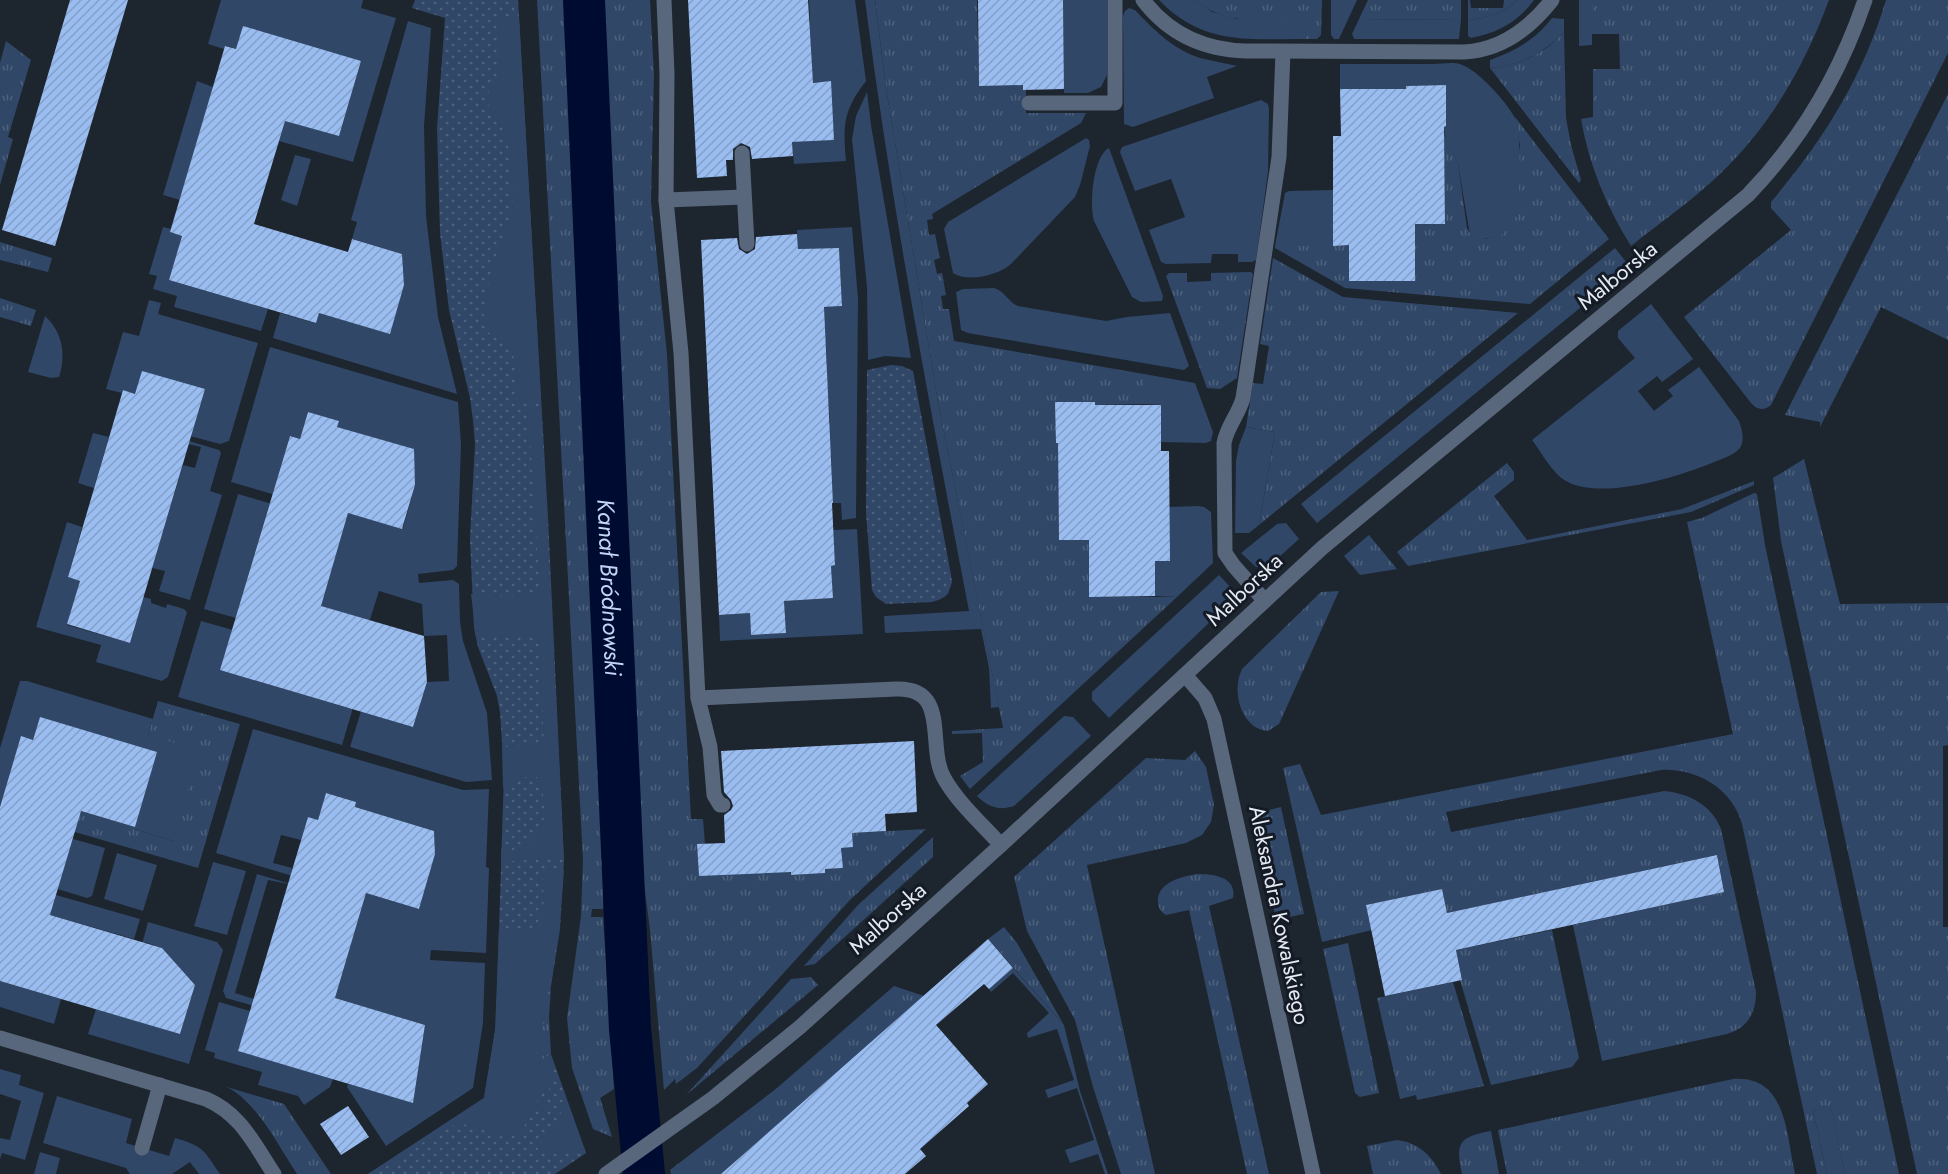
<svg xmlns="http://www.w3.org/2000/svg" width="1948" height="1174" font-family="Jost,sans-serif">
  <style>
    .grass { fill: url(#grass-tufts) }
    .park { fill: url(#park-dots) }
    .garden { fill: #304767 }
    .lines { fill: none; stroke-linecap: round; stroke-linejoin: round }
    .canal { stroke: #000b32; stroke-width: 42 }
    .building { fill: url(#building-hatch) }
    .minor { stroke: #58677c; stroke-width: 15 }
    .labels { text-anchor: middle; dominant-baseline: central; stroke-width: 6; stroke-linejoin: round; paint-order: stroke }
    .street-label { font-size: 22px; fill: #e6ebf2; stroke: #141b26 }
    .water-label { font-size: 24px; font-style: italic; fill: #c3d7f4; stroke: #141b26 }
  </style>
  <defs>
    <pattern id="grass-tufts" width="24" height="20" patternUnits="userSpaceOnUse" patternTransform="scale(1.5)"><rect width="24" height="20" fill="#304767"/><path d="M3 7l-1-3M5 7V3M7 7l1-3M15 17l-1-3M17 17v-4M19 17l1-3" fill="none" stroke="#4e627d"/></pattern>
    <pattern id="park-dots" width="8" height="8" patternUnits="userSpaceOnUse" patternTransform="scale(1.5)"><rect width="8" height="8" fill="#304767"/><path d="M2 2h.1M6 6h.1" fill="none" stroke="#4e627d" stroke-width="1.8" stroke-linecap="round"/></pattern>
    <pattern id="building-hatch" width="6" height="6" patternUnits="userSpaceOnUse" patternTransform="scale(1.5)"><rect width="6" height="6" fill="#9abdf1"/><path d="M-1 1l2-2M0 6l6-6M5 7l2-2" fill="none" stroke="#859fc7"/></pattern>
  </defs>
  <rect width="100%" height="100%" fill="#1d252f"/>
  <g class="grass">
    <polygon points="537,0 566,0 605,825 603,909 592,909 591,917 603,917 614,1089 600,1098 612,1137 593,1129 572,1068 567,1018 581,916 583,860"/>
    <polygon points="602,0 650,0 654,75 651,201 667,354 691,819 703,819 705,844 697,845 699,875 790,871 791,875 825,873 825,869 843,868 841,848 852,847 852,833 926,829 850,900 697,1068 676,1084 675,1079 664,1090 650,930 641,861"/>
    <polygon points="875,0 977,0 979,85 1023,85 1023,89 1026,90 1026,113 1086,113 1081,123 932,214 933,219 927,220 929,235 935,234 940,258 934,260 937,274 942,273 946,295 941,296 943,309 949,309 954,341 1144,374 1144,404 1095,405 1095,402 1056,402 1056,443 1058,443 1059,540 1093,540 1089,558 1089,597 1177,597 970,789 960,776 983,762 982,733 952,734 952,731 1003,728 938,402 886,88"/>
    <path d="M1196,0h126l-1,35 -4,4h-12v-18c-36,-1 -80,6 -109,-21z"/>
    <polygon points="1368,0 1461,0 1461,20 1359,19"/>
    <path d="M1468,0h2l1,8h32l1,-8h13c-13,14 -31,18 -49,20z"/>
    <path d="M1592,0h237c-24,65 -58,125 -109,174 -27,26 -59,48 -89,72 -25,-40 -42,-81 -50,-127l12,-2v-48h27l-1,-35h-27z"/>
    <path d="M1886,0h62v53l-177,352c-7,6 -14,5 -20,-2l-67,-86 107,-87 -20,-22v-6c53,-63 91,-123 115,-202z"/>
    <path d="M1564,32l2,86 5,27 10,35 -2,3 -89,-115c29,-2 55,-15 74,-36z"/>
    <polygon points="6,41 31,60 8,137 13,139 0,185 0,63"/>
    <polygon points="1948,94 1948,340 1881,307 1820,427 1820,422 1785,415"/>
    <polygon points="1515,117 1609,239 1530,304 1345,288 1275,248 1275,246 1349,245 1349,281 1415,280 1415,241 1411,224 1445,224 1444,134 1458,164 1467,228 1474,239 1486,239 1502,234 1520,146"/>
    <polygon points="0,242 52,258 48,272 0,260"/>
    <polygon points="1615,248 1630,267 1317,523 1301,504"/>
    <polygon points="1273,258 1343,297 1518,313 1259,525 1275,432 1246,427 1253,383 1263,384 1269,346 1260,344"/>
    <polygon points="1251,272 1253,274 1237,378 1220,389 1207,388 1166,276 1169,273 1187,273 1187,282 1211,281 1211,273"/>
    <polygon points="0,298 36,310 31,326 0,317"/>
    <polygon points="1804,459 1840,604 1948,603 1948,745 1943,746 1943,927 1948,927 1948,1174 1917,1174 1781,541 1773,478"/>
    <polygon points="1507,463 1514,472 1514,480 1494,496 1527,540 1682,509 1754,481 1754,485 1691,512 1408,566 1397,552"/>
    <path d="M1754,493l3,1 8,51 134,629h-54l-14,-66 -18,3 14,63h-10l-75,-350c-10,-36 -46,-56 -81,-54l-215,42 5,20 213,-41c24,2 48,14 57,38l35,163c0,22 -9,36 -29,42l-125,27 -29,-136 151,-33 -7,-37 -270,58 -5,-24 -76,16 6,25 -50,12 -39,-174 17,-4 21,51 412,-81 -46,-212 15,-4z"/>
    <polygon points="1369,535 1397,569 1360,575 1344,556"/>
    <path d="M1339,591l-60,133 -11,7c-27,-2 -37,-40 -26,-62l79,-77z"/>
    <polygon points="158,701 240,724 198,868 68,830 81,811 135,827 134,829 173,841 148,735"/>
    <polygon points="1195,751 1206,767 1214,805 1211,822 1202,835 1186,843 1087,865 1155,1174 1121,1174 1093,1087 1075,1020 1027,931 1014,877 1146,758 1185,760"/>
    <polygon points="1281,807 1304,914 1279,919 1275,915 1254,814"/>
    <polygon points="933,837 933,857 815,964 804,966 858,905"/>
    <path d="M1198,874c16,0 39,3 35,24l-24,8 60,268h-22l-58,-264 -23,5c-5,-3 -7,-6 -8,-12 -2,-21 25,-27 40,-29z"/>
    <polygon points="1004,927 1017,943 1064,1025 988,939"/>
    <polygon points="1552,930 1579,1058 1572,1067 1491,1085 1460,980 1462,979 1456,950"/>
    <polygon points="1348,943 1379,1093 1360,1097 1355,1093 1323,949"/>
    <polygon points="811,977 818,985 686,1095 791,979"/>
    <polygon points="1453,982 1484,1086 1417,1100 1416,1095 1400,1099 1377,998"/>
    <polygon points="894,986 924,996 729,1174 671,1174 670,1170 777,1088"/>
    <polygon points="551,987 549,1017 551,1054 533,1066"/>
    <path d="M1733,1079c54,-4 53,55 62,95h-288l-9,-44z"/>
    <path d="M227,1087l57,17 47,70h-34c-19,-28 -39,-71 -70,-87z"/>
    <path d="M1491,1131l8,43h-37c-7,-32 -3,-37 29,-43z"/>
    <path d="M1397,1140c22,3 34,15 44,34h-68l-6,-28z"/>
  </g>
  <g class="park">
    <polygon points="415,0 518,0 548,517 564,860 560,929 549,999 534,1065 551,1054 586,1153 555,1174 368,1174 484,1098 496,1024 504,773 500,712 497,696 478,647 474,628 470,539 475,444 473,420 470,398 449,310 440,233 437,128 445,18 412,8"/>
    <polygon points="891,365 902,366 913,371 951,575 952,582 948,594 941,599 932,602 886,604 876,597 872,590 866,513 867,370"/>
  </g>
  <g class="garden">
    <polygon points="221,0 363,0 361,8 396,18 353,162 272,139 285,120 339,136 361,61 236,49 226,46 224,49 208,44"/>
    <path d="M809,0h46l11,81c-23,30 -23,43 -20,80l-52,3 -2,-22 42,-2 -4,-58 -26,1 -3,-60 9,-1z"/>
    <path d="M865,0h10l11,88 52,314 61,305 -8,1 -2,-40 -8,-39 -96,4 -1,-17 85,-5c-39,-203 -78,-406 -104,-611z"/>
    <polygon points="1063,0 1107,0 1107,75 1101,87 1088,93 1064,93"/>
    <path d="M1159,0h37l16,12 24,7 69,1v19c-58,0 -103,6 -146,-39z"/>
    <polygon points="1331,0 1357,0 1339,39 1334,39 1331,35"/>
    <path d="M1517,0h17c-16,22 -37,33 -63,38l-3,-2v-16c18,-2 36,-6 49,-20z"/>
    <polygon points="1579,0 1592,0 1592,45 1579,46"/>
    <path d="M1129,8l6,2c19,20 38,39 65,48 12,3 25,5 37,8l-30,11 7,21 -81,29 -9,-3 -1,-108 2,-5z"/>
    <path d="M519,16l22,383 -23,2c-1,-15 1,-40 -9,-53 -10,-13 -23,-8 -25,-29 -1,-17 10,-60 16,-76 4,-12 11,-21 12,-34 1,-24 0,-54 -8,-77 -4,-9 -16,-23 -17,-32 -1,-8 9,-16 11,-24 4,-19 0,-40 -1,-59z"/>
    <path d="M1552,18l12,1v13c-20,21 -45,34 -74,36v-8c25,-9 45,-20 62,-42z"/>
    <polygon points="1359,19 1461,20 1459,39 1354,39 1352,34"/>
    <polygon points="408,21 431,28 424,126 426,216 438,317 457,394 273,338 280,313 315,323 319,313 390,333 404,285 402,254 352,239 357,222 351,220"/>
    <path d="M1340,64c31,0 61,0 92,0 8,0 20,-2 28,0 18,6 46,37 55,54 7,13 6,92 -1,104 -8,14 -25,18 -40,17l-4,-4 -12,-71 -12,-23 -2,-14 2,-1v-41l-40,1v3h-66z"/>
    <polygon points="197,81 213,87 180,200 163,195"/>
    <polygon points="867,92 871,125 911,358 885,356 868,360 867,287 852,139 856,116"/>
    <polygon points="1261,100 1268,104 1269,109 1268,172 1256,260 1252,262 1238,262 1238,254 1212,254 1211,263 1166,264 1161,262 1149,230 1185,217 1171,179 1135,191 1120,152 1122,147"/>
    <path d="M1086,138l3,2 1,6 -10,39 -5,12 -63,66c-12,12 -44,20 -59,10l-9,-44 4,-7z"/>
    <path d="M1109,148l54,148 -1,5 -21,1 -9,-5 -38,-76c-5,-17 -1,-65 15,-73z"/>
    <polygon points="295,155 311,159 297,206 281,200"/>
    <polygon points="1333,190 1333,246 1275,246 1285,193 1289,191"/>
    <polygon points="163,227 171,229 170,232 182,236 169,280 268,309 261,331 174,307 177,296 153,289 157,276 149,274"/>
    <polygon points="852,227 858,299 856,518 842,520 841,503 833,503 831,455 822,455 821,424 830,423 828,400 819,400 827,369 826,345 816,346 815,308 842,306 839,248 798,249 797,230"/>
    <path d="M994,288c11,3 14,14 24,18l88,15 21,-4 43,-4 19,53 -5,4 -216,-37 -7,-3 -5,-38 7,-3z"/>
    <polygon points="149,300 161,303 158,314 258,343 229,441 220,444 190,436 205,389 135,394 123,390 122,393 106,389 123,332 139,336"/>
    <path d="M1651,304l42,55 -31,23 -5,-6 -19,15 16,20 19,-15 -5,-6 31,-23 40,54c3,9 6,18 1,27 -7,8 -19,11 -28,15 -35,14 -108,37 -144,19 -15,-7 -26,-29 -36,-42l103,-82 -17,-20v-7z"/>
    <path d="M45,316c18,17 21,39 14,61l-8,1 -23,-6z"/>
    <polygon points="270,347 458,402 461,444 457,566 453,570 418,574 419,583 453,580 459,584 460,622 463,641 487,713 492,780 466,782 350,747 361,711 413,727 427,682 449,681 447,635 424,636 422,604 379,591 366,632 317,618 348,513 403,528 415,485 413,449 337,427 339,421 308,412 300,439 290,436 273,492 279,496 231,482"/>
    <polygon points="1144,374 1195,383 1213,432 1211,441 1206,443 1161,442 1161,405 1144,404"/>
    <path d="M541,408l23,452 -22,-1 -41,3v-11c35,0 48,-24 42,-56 -1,-7 -2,-12 -6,-18h-11l-23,11 -1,-41 42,-2 -5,-110 -63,3 -5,-44 38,3 31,-5 -12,-183z"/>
    <polygon points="1246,427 1275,432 1259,525 1249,533 1235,533 1236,461 1239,445"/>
    <polygon points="93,433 109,437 94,488 78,483"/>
    <polygon points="189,441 219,450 221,453 210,491 222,495 190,600 159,591 165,571 152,568 183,465 195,468 201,447 188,444"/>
    <polygon points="238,494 276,505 269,505 236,618 204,609"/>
    <polygon points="1198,506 1204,507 1211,512 1213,563 1177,597 1155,596 1155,561 1169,507"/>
    <polygon points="67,522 82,527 68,577 80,581 67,625 130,643 143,597 151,599 151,603 166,608 167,604 184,609 187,612 168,677 162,681 96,662 101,645 36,627"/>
    <polygon points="1286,523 1299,539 1268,567 1256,567 1241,553 1277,524"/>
    <polygon points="857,529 863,634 720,641 719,615 750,613 751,635 786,633 784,601 833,598 831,566 835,565 833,530"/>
    <polygon points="1219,575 1233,590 1231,602 1109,718 1092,700 1092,692"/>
    <polygon points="201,621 233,630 221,670 348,708 355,701 342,745 178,697"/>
    <polygon points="20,681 27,681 153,719 148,735 199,750 173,841 134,829 156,752 40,718 33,740 21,737 0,807 0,748"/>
    <path d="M1064,716l9,1 18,19 -77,70c-15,5 -26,1 -37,-10z"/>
    <polygon points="253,729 463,790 489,789 486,867 489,868 486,953 431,950 430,960 485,963 483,1023 473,1088 386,1146 347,1087 348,1084 413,1102 425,1025 335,998 366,893 419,909 435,854 434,831 355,807 356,802 326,793 318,820 308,817 301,840 281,835 273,863 292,868 291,873 297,875 296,877 216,853"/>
    <polygon points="73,839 105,848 92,896 87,898 51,887"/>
    <polygon points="117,853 157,865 143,911 104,899"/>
    <polygon points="213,862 246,871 227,935 194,926"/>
    <path d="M541,868l23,2c-4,66 -16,130 -30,195l17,-11c1,28 -1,49 -16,73l-3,-1 9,-16 6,-23h-6l-5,21 -17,26c-20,8 -32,-4 -50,-9 -9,-2 -17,1 -24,3l-70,46h-7l116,-76 11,-67 4,-104c9,2 19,4 29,2 22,-4 15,-44 13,-61z"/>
    <polygon points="257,874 294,885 268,880 235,993 254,999 258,1007 226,998 223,991"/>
    <polygon points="49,893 140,919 134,939 50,915 55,899 49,897"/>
    <polygon points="148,922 217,942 223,950 189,1064 88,1034 96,1009 112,1014 115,1004 138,1021 180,1034 195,985 162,948 145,942 143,948 141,948"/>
    <polygon points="1013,968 1064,1025 1080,1091 1108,1174 1105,1174 1098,1154 1070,1163 1065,1150 1094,1140 1077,1088 1048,1098 1045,1090 1074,1080 1057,1029 1028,1038 1027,1033 1049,1013 1013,973 991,992 989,989"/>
    <polygon points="0,981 61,999 54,1024 0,1007"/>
    <polygon points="219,1002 250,1011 333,1079 330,1087 304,1105 298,1096 258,1085 262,1072 214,1058 215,1053 205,1050"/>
    <polygon points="0,1069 21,1075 19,1085 44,1093 25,1160 2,1153 0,1159 0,1138 10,1140 21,1101 0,1094"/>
    <path d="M57,1096l75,23 -6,24 43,13 6,-18c28,8 29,12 45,36h-21l-9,-12 -18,12h-42l-4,-6 -83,-25z"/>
    <polygon points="566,1102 568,1103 586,1153 539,1154 537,1151 538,1148 553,1128"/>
    <polygon points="1831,1107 1845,1174 1827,1174 1813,1111"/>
    <polygon points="40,1152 60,1158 56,1174 34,1174"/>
  </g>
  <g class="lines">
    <path class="canal" id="s1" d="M584,0l46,1029 14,145"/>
  </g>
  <g class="building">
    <polygon points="70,0 128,0 55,246 2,230"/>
    <polygon points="688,0 808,0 813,83 831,81 834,140 792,142 793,156 752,159 750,147 741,143 733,149 733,160 726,160 727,176 697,178"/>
    <polygon points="978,0 1063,0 1064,89 1023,90 1023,85 979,86"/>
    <polygon points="243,26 361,61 339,136 285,121 254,224 348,252 352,239 402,254 404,285 390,334 319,313 316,323 169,280 182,236 170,232 225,46 236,49"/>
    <polygon points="1446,85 1446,126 1444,127 1445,224 1415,224 1415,281 1349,281 1349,245 1333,246 1333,136 1341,136 1340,89 1406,89 1406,86"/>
    <polygon points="797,234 798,249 839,248 842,306 824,307 833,503 832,503 835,565 831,566 833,598 784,601 786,633 751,635 750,613 719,615 701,240 737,238 739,249 747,254 755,249 756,237"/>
    <polygon points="142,371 205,389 130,643 67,624 80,581 68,577 123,390 135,394"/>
    <polygon points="1055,402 1095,402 1095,405 1161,405 1161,451 1169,451 1170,561 1155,561 1155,596 1089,597 1089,540 1059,540 1058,443 1056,443"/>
    <polygon points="308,412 339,421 337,427 414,449 415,485 402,529 348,513 321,606 424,636 427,682 413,727 220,670 290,436 300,439"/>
    <polygon points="40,717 157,752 135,827 81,811 50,915 162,948 195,985 180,1034 0,981 0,807 21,736 33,740"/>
    <polygon points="914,741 917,812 885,814 886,831 852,833 853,847 841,848 843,868 825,869 825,873 791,875 791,872 699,876 697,844 725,843 724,815 731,810 733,806 731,800 724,792 721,751"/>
    <polygon points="326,793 356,802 355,807 434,831 435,854 419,909 366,893 335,998 425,1025 413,1103 238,1051 308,817 318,820"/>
    <polygon points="1717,855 1724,892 1456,950 1462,980 1385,996 1366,905 1442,889 1447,913"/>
    <polygon points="988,939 1013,968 989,989 984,984 936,1025 988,1084 967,1103 969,1106 920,1149 926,1156 905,1174 721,1174"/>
    <polygon points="348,1106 369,1137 341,1155 320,1124"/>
  </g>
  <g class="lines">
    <g class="minor">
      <polyline points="664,0 667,74 666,200 681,353 698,698 710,747 714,795 720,805 723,805"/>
      <path d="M1143,0c26,34 60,50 103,51l218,1c37,-2 66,-24 88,-52"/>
      <polyline points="1029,103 1115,103 1115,0"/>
      <polyline points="742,153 747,244"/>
      <polyline points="666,200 744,197"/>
      <path d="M1264,600l-30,-34 -9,-13 -1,-110c3,-17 15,-29 19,-45l36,-241 4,-105"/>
      <polyline points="1185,675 1205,698 1214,719 1313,1174"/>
      <path d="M698,698l198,-9c55,-2 30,57 48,89 14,25 38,46 57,67"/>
      <path d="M0,1038l206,61c35,15 48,45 68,75"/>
      <polyline points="142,1148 160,1085"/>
      <path d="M606,1174l107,-76 87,-71 201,-182 321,-297 426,-353c54,-56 92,-121 117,-195"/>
    </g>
  </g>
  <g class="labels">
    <g class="street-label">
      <text transform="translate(1617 275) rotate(-39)">Malborska</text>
      <text transform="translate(1244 589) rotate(-43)">Malborska</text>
      <text transform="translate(1280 915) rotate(78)">Aleksandra Kowalskiego</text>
      <text transform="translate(887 918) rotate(-42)">Malborska</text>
    </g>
    <g class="water-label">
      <text stroke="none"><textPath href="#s1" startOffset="588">Kanał Bródnowski</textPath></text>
    </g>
  </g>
</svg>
